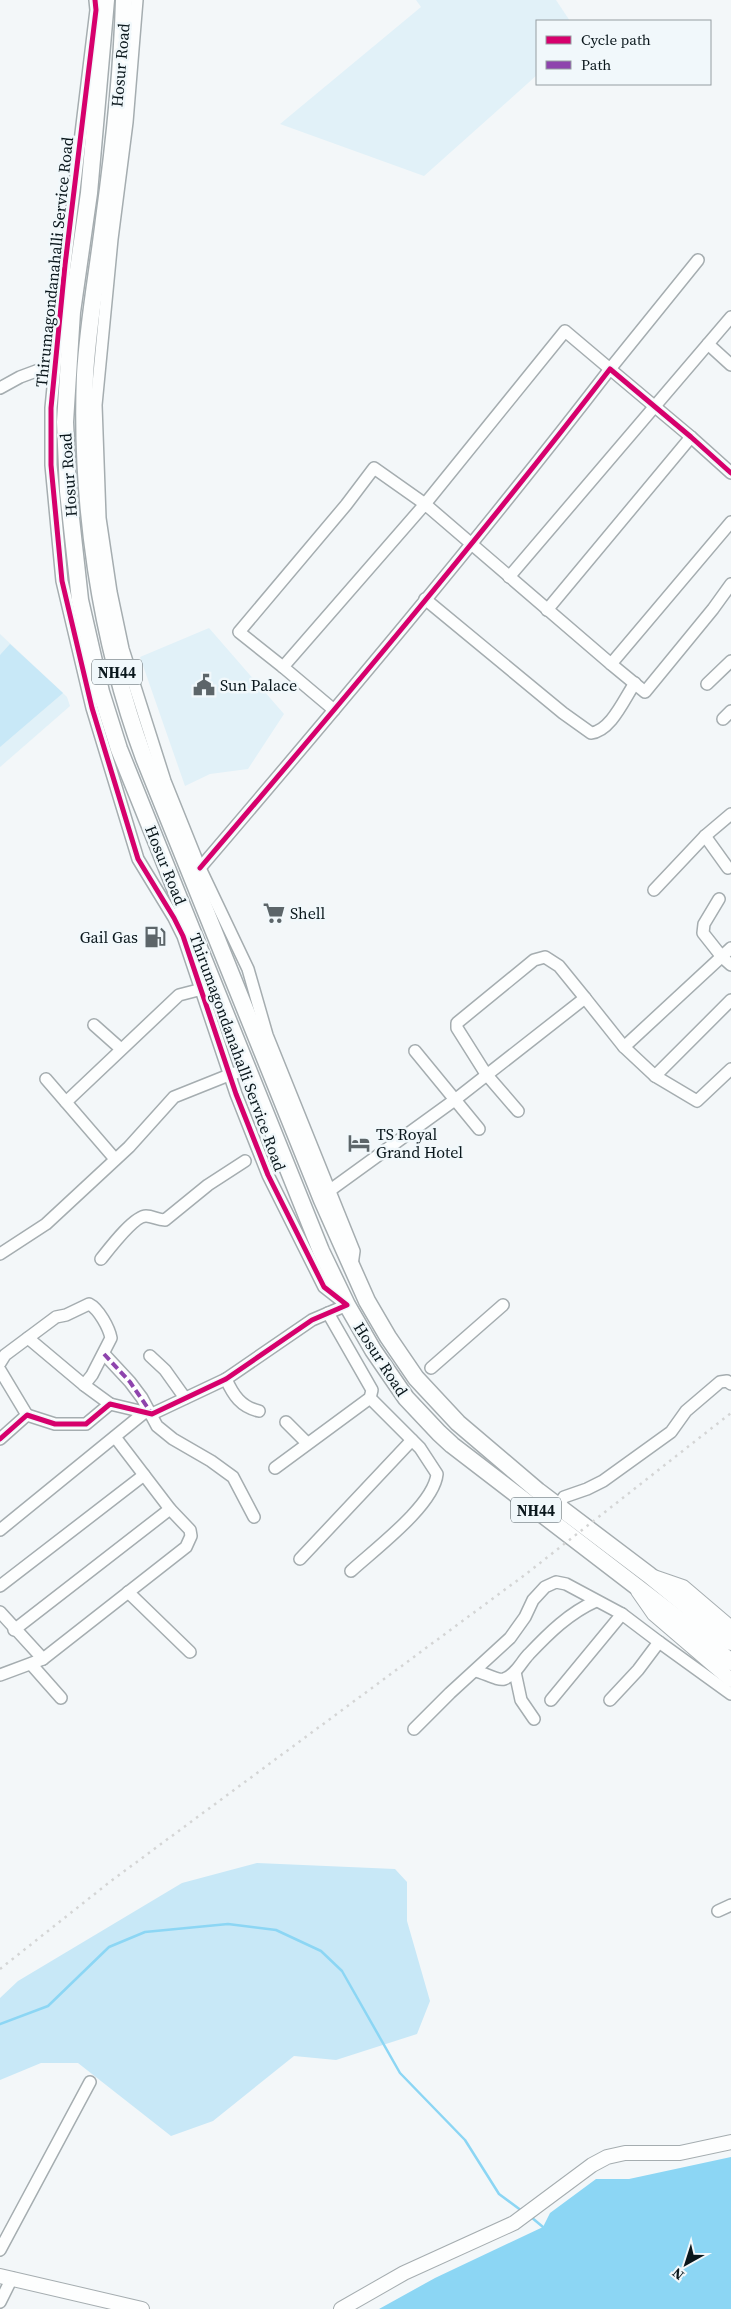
<svg xmlns="http://www.w3.org/2000/svg" width="731" height="2309" font-family="'Source Serif 4',serif">
  <style>
    .built { fill: #e1f1f8 }
    .green { fill: #c8e8f7 }
    .water { fill: #8cd6f4 }
    .lines { fill: none; stroke-linecap: round; stroke-linejoin: round }
    .stream { stroke: #8cd6f4; stroke-width: 2.5 }
    .minor-casing { stroke: #a5adb0; stroke-width: 14 }
    .major-casing { stroke: #a5adb0; stroke-width: 16 }
    .highway-casing { stroke: #a5adb0; stroke-width: 19 }
    .minor { stroke: #fdfefe; stroke-width: 11 }
    .major { stroke: #fdfefe; stroke-width: 14 }
    .highway { stroke: #fdfefe; stroke-width: 16 }
    .rail { stroke: #d4d5d5; stroke-width: 2.5; stroke-dasharray: 2.5 5; stroke-linecap: butt }
    .quiet { stroke: #8e44ad; stroke-width: 4; stroke-dasharray: 8 4; stroke-linecap: butt }
    .cycleway-casing { stroke: #f1f8fb; stroke-width: 8 }
    .cycleway { stroke: #d6006c; stroke-width: 5 }
    .labels { text-anchor: middle; dominant-baseline: central; stroke-width: 5; stroke-linejoin: round; paint-order: stroke }
    .shield { fill: #f1f8fb; stroke: #4f5a5f; stroke-width: 1 }
    .shield-label { font-size: 15px; font-weight: bold; fill: #0a171c }
    .street-label { font-size: 16px; fill: #0a171c; stroke: #f1f8fb }
    .poi-label { font-size: 16px; fill: #0a171c; stroke: #f1f8fb; text-anchor: start }
  </style>
  <rect width="100%" height="100%" fill="#f3f7f9"/>
  <g class="built">
    <polygon points="416,0 556,0 570,21 537,21 537,75 424,176 280,124 421,7"/>
    <polygon points="209,628 284,714 248,769 210,774 185,786 140,657"/>
    <polygon points="0,634 67,697 70,706 0,767"/>
  </g>
  <g class="green">
    <polygon points="10,644 63,693 0,747 0,655"/>
    <polygon points="257,1863 395,1869 407,1882 407,1921 430,2001 417,2034 336,2060 294,2056 213,2121 171,2136 78,2063 41,2063 0,2080 0,1998 18,1981 182,1883"/>
  </g>
  <polygon class="water" points="731,2157 731,2309 379,2309 435,2278 543,2227 550,2213 596,2179 629,2179"/>
  <g class="lines">
    <g class="stream">
      <polyline points="0,2024 48,2006 109,1947 145,1932 228,1924 276,1930 321,1951 342,1971 400,2073 465,2140 499,2194 522,2211"/>
      <polyline points="531,2217 543,2227"/>
    </g>
    <g class="minor-casing">
      <g id="minor">
        <polyline points="137,0 127,122 112,239 96,405 100,518 111,592 123,649 165,781 200,868 248,969 267,1035 354,1251 352,1265"/>
        <polyline points="708,344 731,365"/>
        <polyline points="0,388 20,377 55,364"/>
        <polyline points="509,577 731,317"/>
        <path d="M425,599l138,114 28,20c20,-2 33,-34 44,-50"/>
        <polyline points="547,610 691,437"/>
        <polyline points="611,664 645,692 713,609 731,584"/>
        <polyline points="283,667 239,632 346,505 374,468 425,504 565,331 610,369 698,260"/>
        <polyline points="707,684 731,661"/>
        <polyline points="334,710 283,667 425,504 611,664 731,522"/>
        <polyline points="723,719 731,711"/>
        <polyline points="705,836 728,868"/>
        <path d="M200,868c140,-164 279,-329 410,-499l81,68 40,36"/>
        <polyline points="654,890 705,836 731,814"/>
        <polyline points="719,899 704,924 703,933 722,957 731,965"/>
        <polyline points="94,1025 121,1049"/>
        <polyline points="624,1047 655,1076 697,1101 731,1069"/>
        <polyline points="415,1051 479,1129"/>
        <polyline points="655,1076 731,1000"/>
        <polyline points="46,1079 115,1159"/>
        <polyline points="66,1102 179,995 206,988"/>
        <polyline points="518,1111 486,1074 457,1028 457,1023 534,960 545,957 559,966 585,998"/>
        <polyline points="329,1191 456,1099 585,998 624,1047 731,948"/>
        <polyline points="0,1254 46,1224 129,1147 174,1097 229,1075 248,1069"/>
        <path d="M101,1259c8,-10 33,-43 45,-43 7,0 11,4 19,4l43,-35 37,-24"/>
        <polyline points="28,1338 84,1385"/>
        <polyline points="104,1354 130,1382 142,1398 157,1426 173,1439 211,1461 233,1477 254,1517"/>
        <polyline points="150,1356 165,1370 185,1398"/>
        <path d="M0,1363l5,-8 51,-38 10,-2 23,-11c10,5 20,24 22,34l-19,37 -8,10 26,19"/>
        <polyline points="431,1368 503,1305"/>
        <polyline points="0,1370 27,1415"/>
        <path d="M226,1379c7,16 15,28 33,32"/>
        <polyline points="286,1422 307,1443"/>
        <polyline points="0,1439 27,1415 55,1424 86,1424 110,1404 152,1414 226,1379 312,1320 347,1305 324,1287 268,1175 236,1094 183,936 174,918 138,859 92,708 62,581 51,465 51,408 65,265 96,10 95,0"/>
        <polyline points="275,1468 370,1398 372,1390 328,1313"/>
        <polyline points="558,1506 564,1497 587,1489 603,1481 671,1432 686,1411 720,1382 727,1381 731,1384"/>
        <polyline points="0,1530 145,1412"/>
        <polyline points="300,1559 412,1440"/>
        <path d="M351,1571c24,-22 83,-66 86,-97l-17,-26 -50,-50"/>
        <polyline points="0,1586 144,1475"/>
        <polyline points="128,1592 190,1652"/>
        <polyline points="0,1612 43,1659"/>
        <polyline points="14,1630 170,1509"/>
        <polyline points="31,1664 61,1698"/>
        <path d="M475,1671c8,1 23,10 29,8 12,-4 17,-17 25,-25 20,-21 40,-41 67,-53"/>
        <polyline points="515,1672 521,1700 534,1719"/>
        <polyline points="0,1675 43,1659 186,1547 191,1536 190,1530 170,1509 115,1437"/>
        <polyline points="551,1700 622,1614 659,1642"/>
        <polyline points="610,1700 638,1670 659,1642 731,1694"/>
        <polyline points="414,1729 450,1693 510,1638 525,1617 533,1600 545,1587 556,1582 566,1584 622,1614"/>
        <polyline points="718,1911 731,1905"/>
        <polyline points="0,2250 90,2082"/>
        <polyline points="0,2302 12,2278"/>
      </g>
    </g>
    <g class="major-casing">
      <g id="major">
        <polyline points="654,1577 683,1587 731,1628"/>
        <polyline points="638,1591 654,1614 731,1680"/>
        <polyline points="0,2276 142,2309"/>
        <polyline points="341,2309 404,2273 514,2223 592,2165 607,2157 625,2153 680,2153 731,2142"/>
      </g>
    </g>
    <g class="highway-casing">
      <g id="highway">
        <polyline points="106,0 89,193 72,312 65,422 68,491 80,600 101,692 119,749 321,1251 347,1305 373,1350 406,1398 439,1433 452,1445 684,1623 731,1662"/>
        <path d="M124,0c-2,73 -10,146 -20,219 -6,51 -16,104 -19,156 -5,127 15,264 59,383l178,442 45,101 21,36 28,41 42,45 80,68 111,84 82,67"/>
      </g>
    </g>
    <use href="#minor" class="minor"/>
    <use href="#major" class="major"/>
    <use href="#highway" class="highway"/>
    <polyline class="rail" points="0,1969 111,1881 526,1574 731,1413"/>
    <polyline class="quiet" points="104,1354 130,1382 152,1414"/>
    <g class="cycleway-casing">
      <g id="cycleway">
        <path d="M200,868c140,-164 279,-329 410,-499l81,68 40,36"/>
        <polyline points="0,1439 27,1415 55,1424 86,1424 110,1404 152,1414 226,1379 312,1320 347,1305 324,1287 268,1175 236,1094 183,936 174,918 138,859 92,708 62,581 51,465 51,408 65,265 96,10 95,0"/>
      </g>
    </g>
    <use href="#cycleway" class="cycleway"/>
  </g>
  <defs>
    <g id="civic-bare" transform="scale(1.725)"><path d="M-.6-6.5H3V-4.5H.6V-3L4-1V1h2V6H-6V1h2V-1L-.6-3ZM-1.2 2.5V6h2.4V2.5Z" fill="#5c6569" stroke="#f1f8fb" stroke-width="2.5" paint-order="stroke"/></g>
    <g id="supermarket-bare" transform="scale(1.725)"><path d="M-6-5.5h2.5l.6 2H6L4.5 2H-2.5L-4.4-4H-6ZM-1.5 3.2a1.3 1.3 0 1 0 .1 0ZM3 3.2a1.3 1.3 0 1 0 .1 0Z" fill="#5c6569" stroke="#f1f8fb" stroke-width="2.5" paint-order="stroke"/></g>
    <g id="fuel-bare" transform="scale(1.725)"><path d="M-5.5-6h7V0h2V4h1.3V-2.5L3-4.5l.8-.8L6-3V5H2.5V1h-1V6h-7ZM-4.2-4.7v3.2H.2V-4.7Z" fill="#5c6569" stroke="#f1f8fb" stroke-width="2.5" paint-order="stroke"/></g>
    <g id="hotel-bare" transform="scale(1.725)"><path d="M-6-4.5h1.5V1H6V5H4.5V3h-9V5H-6ZM-4 0a1.8 1.8 0 1 1 3.6 0ZM.5 0V-2.5h3Q6-2.5 6 0Z" fill="#5c6569" stroke="#f1f8fb" stroke-width="2.5" paint-order="stroke"/></g>
  </defs>
  <g fill-rule="evenodd">
    <use href="#civic-bare" x="204" y="685"/>
    <use href="#supermarket-bare" x="274" y="913"/>
    <use href="#fuel-bare" x="155" y="937"/>
    <use href="#hotel-bare" x="359" y="1143"/>
  </g>
  <g class="labels">
    <g class="shield">
      <rect x="92" y="659.5" width="50" height="25" rx="4"/>
      <rect x="511" y="1497.5" width="50" height="25" rx="4"/>
    </g>
    <g class="shield-label">
      <text x="117" y="672">NH44</text>
      <text x="536" y="1510">NH44</text>
    </g>
    <g class="street-label">
      <text transform="translate(120 65) rotate(-85)">Hosur Road</text>
      <text transform="translate(54 262) rotate(-84)">Thirumagondanahalli Service Road</text>
      <text transform="translate(68 475) rotate(-94)">Hosur Road</text>
      <text transform="translate(166 865) rotate(68)">Hosur Road</text>
      <text transform="translate(238 1052) rotate(70)">Thirumagondanahalli Service Road</text>
      <text transform="translate(381 1359) rotate(57)">Hosur Road</text>
    </g>
    <g class="poi-label">
      <text x="220" y="685">Sun Palace</text>
      <text x="290" y="913">Shell</text>
      <text x="138" y="937" text-anchor="end">Gail Gas</text>
      <text x="376" y="1134">TS Royal<tspan x="376" dy="18">Grand Hotel</tspan></text>
    </g>
  </g>
  <rect x="536" y="20" width="175" height="65" fill="#f1f8fb" stroke="#959ea2"/>
  <rect x="546" y="36" width="25" height="8" fill="#d6006c" stroke="#959ea2"/>
  <text x="581" y="45" font-size="15" fill="#0a171c">Cycle path</text>
  <rect x="546" y="61" width="25" height="8" fill="#8e44ad" stroke="#959ea2"/>
  <text x="581" y="70" font-size="15" fill="#0a171c">Path</text>
  <g transform="translate(686 2264) rotate(219)" stroke="#f1f8fb" stroke-width="4" paint-order="stroke">
  <path d="M0-4L9 19L0 12L-9 19Z" fill="#0a171c"/>
  <text y="-8" font-size="14" font-weight="bold" text-anchor="middle" fill="#0a171c">N</text>
  </g>
</svg>
